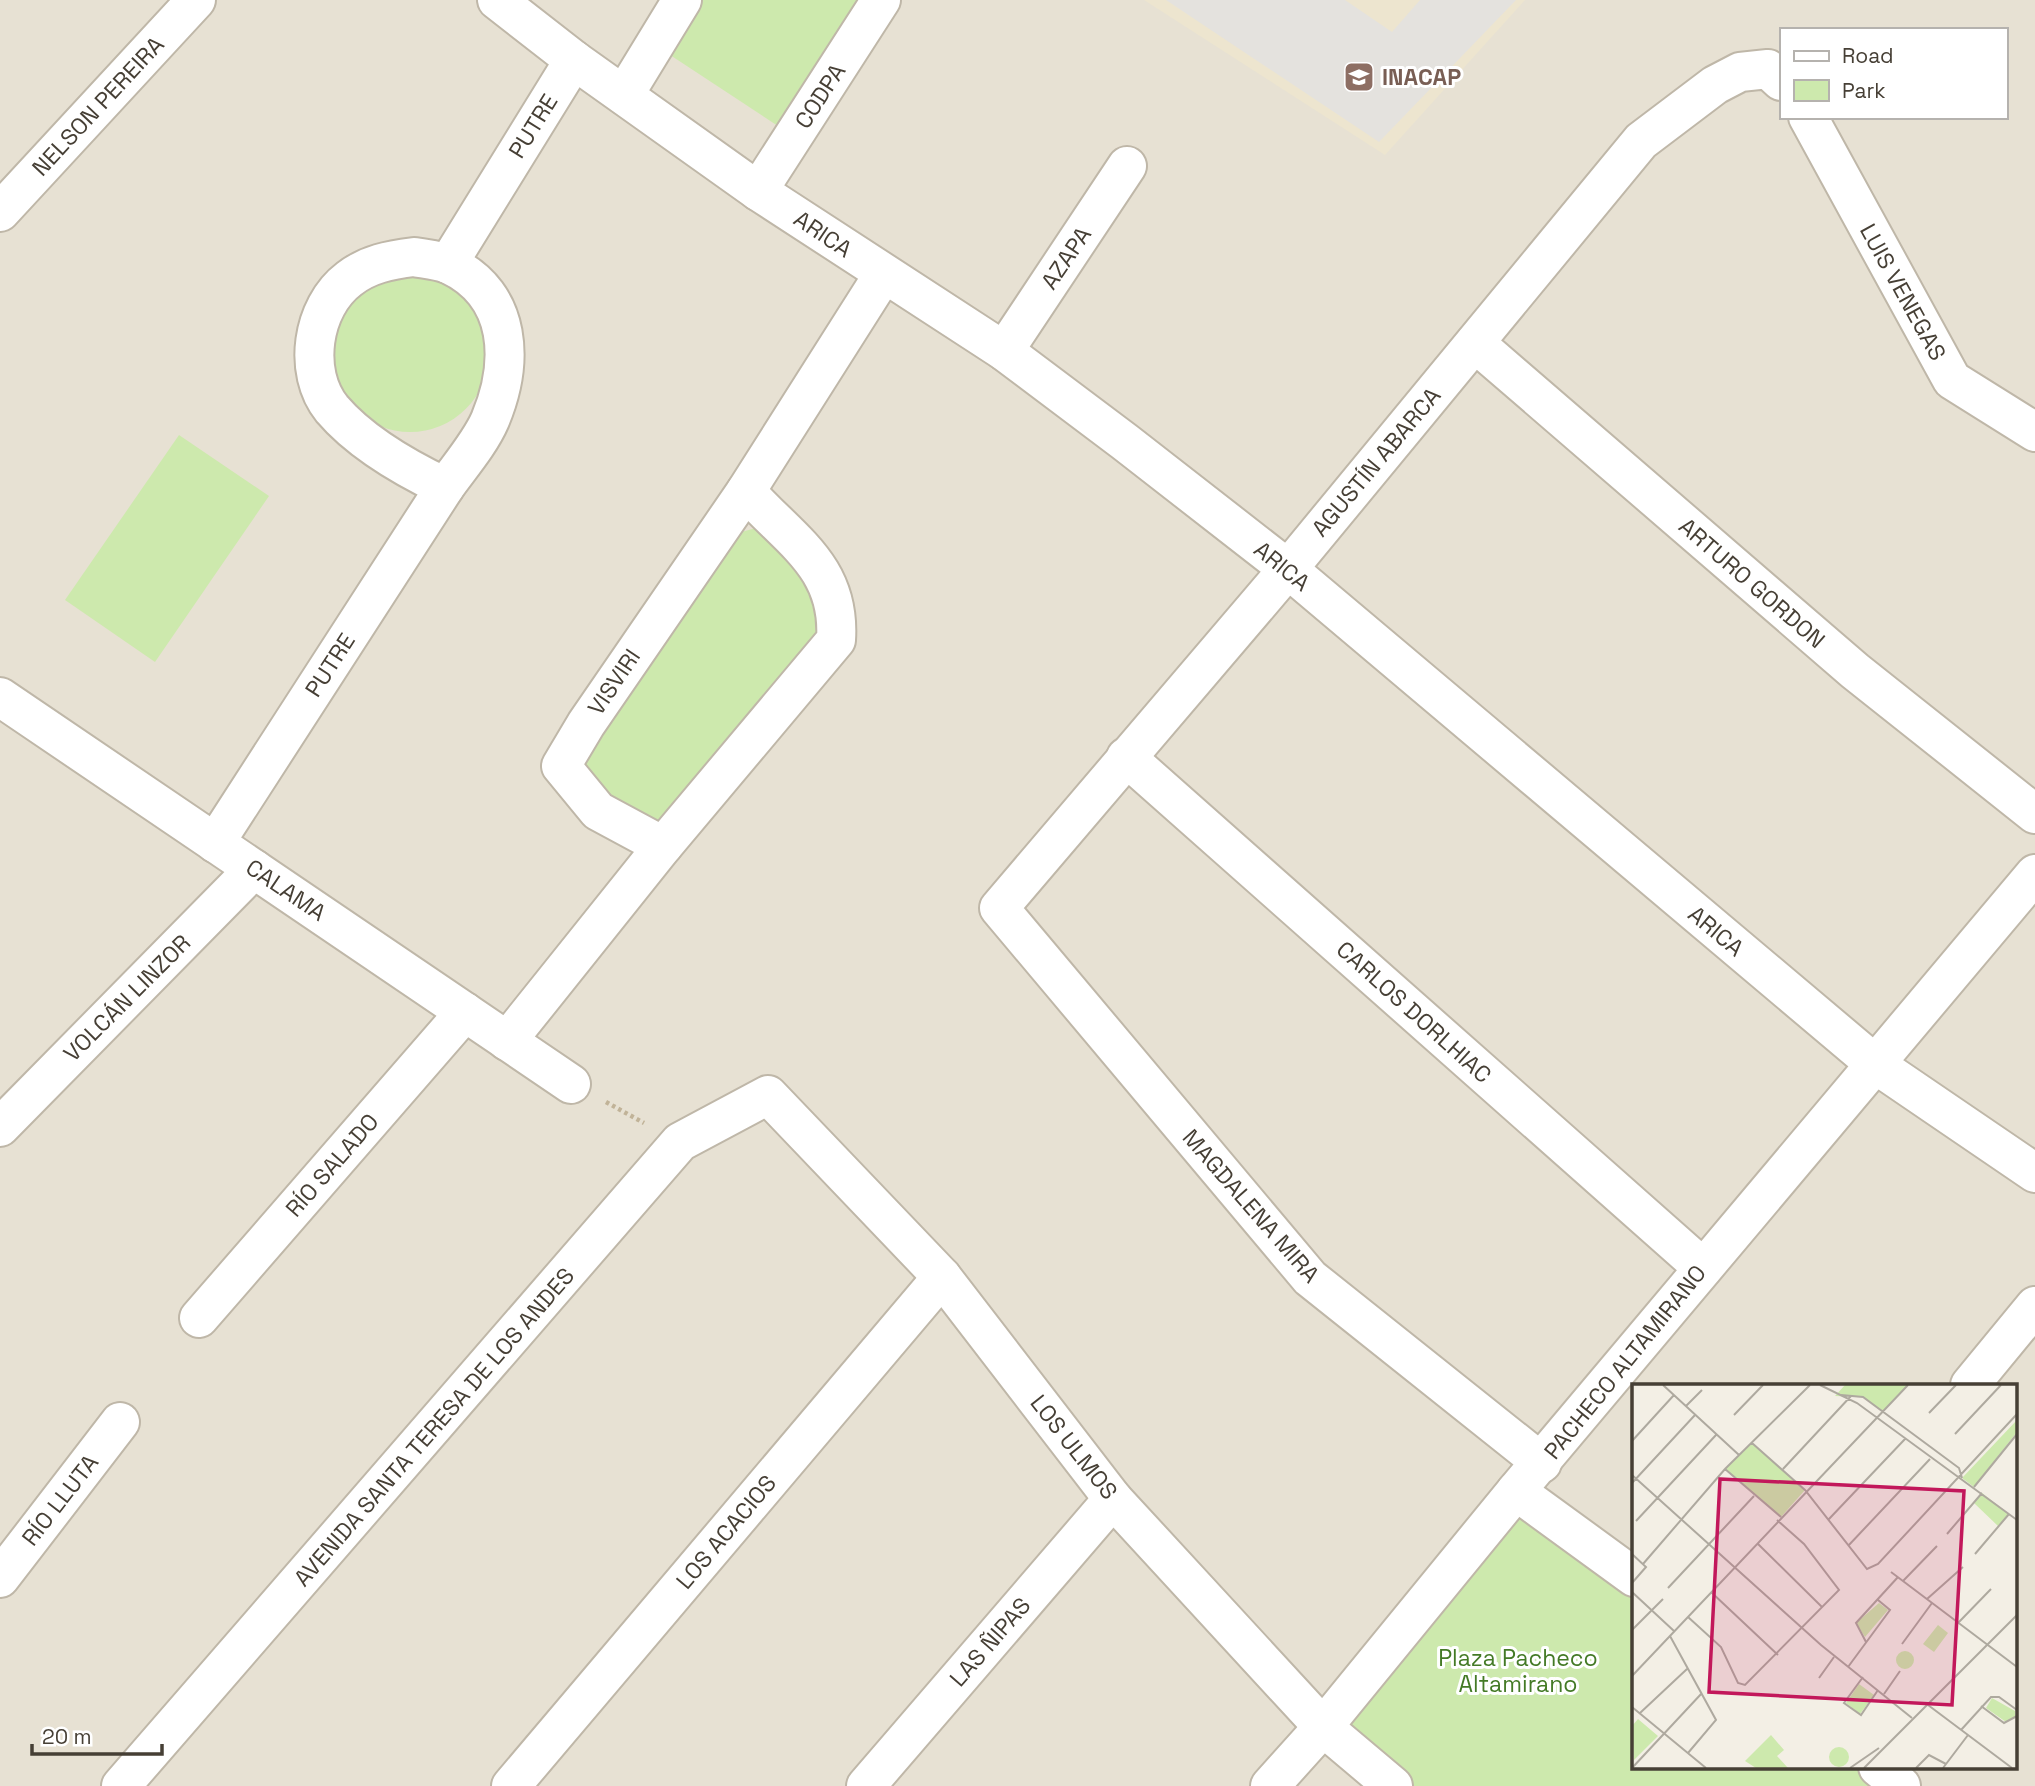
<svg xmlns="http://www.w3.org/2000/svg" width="2035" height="1786" font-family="'Space Grotesk',sans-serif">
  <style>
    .residential { fill: #e7e1d3; fill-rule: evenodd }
    .education { fill: #ede5cf }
    .green { fill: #cde9ad }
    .parking { fill: #e4e2de }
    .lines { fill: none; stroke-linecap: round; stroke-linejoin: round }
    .minor-casing { stroke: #bfb7a8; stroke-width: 42 }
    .tertiary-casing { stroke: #bfb7a8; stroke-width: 42 }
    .path { stroke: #c1b398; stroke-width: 4.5; stroke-dasharray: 3.5 3.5; stroke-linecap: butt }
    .minor { stroke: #fff; stroke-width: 38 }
    .tertiary { stroke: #fff; stroke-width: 38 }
    .labels { text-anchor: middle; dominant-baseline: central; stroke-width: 6; stroke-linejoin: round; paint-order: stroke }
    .education-label { font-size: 23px; font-weight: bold; fill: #785e54; stroke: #fff; text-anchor: start }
    .street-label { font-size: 23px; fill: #463f35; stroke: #fff }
    .park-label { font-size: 23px; fill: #447a26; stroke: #fff }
    .inset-road { fill: none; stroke: #aea99f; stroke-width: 2 }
    .view { fill: #c2185b; fill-opacity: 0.15; stroke: #c2185b; stroke-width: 3.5 }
    .inset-edge { fill: none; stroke: #463f35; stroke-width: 3.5 }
  </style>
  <rect width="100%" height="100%" fill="#f3efe5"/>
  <path class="residential" d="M0,0h2035v1786h-2035zM1781,30h224v87h-224zM1634,1385h382v382h-382z"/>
  <polygon class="education" points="1144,0 1525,0 1385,155"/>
  <g class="green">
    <polygon points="694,0 870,0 784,130 661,49"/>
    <circle cx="410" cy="353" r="79"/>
    <polygon points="179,435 269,496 155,662 65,600"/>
    <polygon points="756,528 796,540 836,640 659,822 598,811 578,766 734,534"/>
    <polygon points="1516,1491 1634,1583 1634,1767 1870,1767 1894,1786 1397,1786 1323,1727"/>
  </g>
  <polygon class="parking" points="1166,0 1345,0 1392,32 1420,0 1516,0 1379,142"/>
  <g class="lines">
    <g class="minor-casing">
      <g id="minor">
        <polyline points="497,0 574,60 758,191 1004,351 1125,442 1288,569 1875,1064 2035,1173"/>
        <polyline points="624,95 682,0"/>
        <polyline points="1808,117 1952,380 2035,432"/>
        <polyline points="758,191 881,0"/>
        <path d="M414,257c11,2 26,3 36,8 63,30 64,98 40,155 -10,23 -30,46 -45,67 -40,-19 -84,-44 -113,-78 -30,-37 -20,-102 17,-130 19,-15 41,-19 65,-22z"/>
        <polyline points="448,264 574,60"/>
        <polyline points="1475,343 1855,671 2035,814"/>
        <polyline points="1004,351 1127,166"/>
        <polyline points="0,697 571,1084"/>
        <polyline points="1126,757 1703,1268"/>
        <polyline points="215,843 445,487"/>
        <polyline points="663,846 598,811 561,766 586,724 746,491 883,275"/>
        <path d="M507,1041l156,-195 173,-206c5,-74 -47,-100 -90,-149"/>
        <polyline points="0,1127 254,869"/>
        <polyline points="199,1318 465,1012"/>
        <polyline points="1970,1385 2035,1306"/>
        <polyline points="1542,1463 1310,1278 999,908 1288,569 1641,141 1715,85 1740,72 1768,69 1781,81"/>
        <polyline points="1516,1491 1634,1577"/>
        <polyline points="0,1578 120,1422"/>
        <polyline points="1878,1767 1901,1786"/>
        <polyline points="121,1786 680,1142 768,1095 942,1277 1113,1499 1323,1727 1393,1786"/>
        <polyline points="511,1786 942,1277"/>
        <polyline points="866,1786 1113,1499"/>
        <polyline points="1270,1786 1323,1727 1516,1491 2035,874"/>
      </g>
    </g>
    <g class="tertiary-casing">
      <polyline id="tertiary" points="0,212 196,0"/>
    </g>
    <polyline class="path" points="606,1102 644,1123"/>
    <use href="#minor" class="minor"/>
    <use href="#tertiary" class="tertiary"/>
  </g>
  <defs>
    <g id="university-square" transform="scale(1.575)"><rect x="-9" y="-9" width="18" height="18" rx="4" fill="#8d6e63" stroke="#fff"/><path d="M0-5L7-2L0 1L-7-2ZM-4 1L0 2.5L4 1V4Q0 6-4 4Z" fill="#fff"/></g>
  </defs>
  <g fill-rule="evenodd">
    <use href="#university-square" x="1359" y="77"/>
  </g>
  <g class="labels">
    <g class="education-label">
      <text x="1382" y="77">INACAP</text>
    </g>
    <g class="street-label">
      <text transform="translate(820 96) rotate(-57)">CODPA</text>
      <text transform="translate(98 106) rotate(-47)">NELSON PEREIRA</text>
      <text transform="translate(533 126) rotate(-58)">PUTRE</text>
      <text transform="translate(823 234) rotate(34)">ARICA</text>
      <text transform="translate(1066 258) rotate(-56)">AZAPA</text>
      <text transform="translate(1903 292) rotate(61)">LUIS VENEGAS</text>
      <text transform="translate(1376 462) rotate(-50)">AGUSTÍN ABARCA</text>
      <text transform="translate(1282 566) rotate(39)">ARICA</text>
      <text transform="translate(1752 583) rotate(41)">ARTURO GORDON</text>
      <text transform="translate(330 665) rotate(-57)">PUTRE</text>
      <text transform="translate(614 682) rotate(-56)">VISVIRI</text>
      <text transform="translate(286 890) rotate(34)">CALAMA</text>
      <text transform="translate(1716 931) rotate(40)">ARICA</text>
      <text transform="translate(127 998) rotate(-45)">VOLCÁN LINZOR</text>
      <text transform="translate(1414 1012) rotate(42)">CARLOS DORLHIAC</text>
      <text transform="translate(332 1165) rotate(-49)">RÍO SALADO</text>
      <text transform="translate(1251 1206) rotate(49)">MAGDALENA MIRA</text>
      <text transform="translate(1625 1362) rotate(-51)">PACHECO ALTAMIRANO</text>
      <text transform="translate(434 1427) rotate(-49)">AVENIDA SANTA TERESA DE LOS ANDES</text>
      <text transform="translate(1074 1447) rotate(52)">LOS ULMOS</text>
      <text transform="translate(60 1500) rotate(-52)">RÍO LLUTA</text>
      <text transform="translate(726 1532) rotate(-50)">LOS ACACIOS</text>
      <text transform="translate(990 1642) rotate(-49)">LAS ÑIPAS</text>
    </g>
    <g class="park-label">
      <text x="1518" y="1658">Plaza Pacheco<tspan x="1518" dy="26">Altamirano</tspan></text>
    </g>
  </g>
  <g transform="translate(1632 1384)">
    <rect width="385" height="385" fill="#f3efe5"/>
    <path d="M213,1h63l-25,27 -20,-15 -28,-1zM385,36v12l-43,55 -12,-9zM120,59l53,47 -24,27 -56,-48zM350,109l27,21 -11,12 -24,-23zM247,219l9,7 -23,27 -9,-14zM306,241l10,8 -14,19 -11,-8zM264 276a9 9 0 1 1 18 0a9 9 0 1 1-18 0ZM227,300l15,11 -14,19 -14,-11zM360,314l23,13v6l-9,5 -20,-14zM6,335l20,17 -24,24 -2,-34zM139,351l13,15 -7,6 11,12h-32l-11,-7zM197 373a10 10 0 1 1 20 0a10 10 0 1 1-20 0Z" fill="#cde9ad"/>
    <path class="inset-road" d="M31,1l76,70M188,1l37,18 160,117M209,11l22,2 96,71 3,10M54,22l16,-16M297,29l27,-28M102,31l29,-30M323,50l46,-49M0,57l42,-46M120,59l53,47 62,79 11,-5 139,-150M93,85l56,48M151,85l68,-73M0,91l189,170 91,73M0,99l63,-68M342,103l43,-53M197,135l76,-80M4,137l80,-86M315,150l35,-41M125,159l65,64M216,162l82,-87M0,170l14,13 -14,16M343,170l34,-40M11,180l82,-95 85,-84M259,188l126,95M271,197l34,-35M36,204l86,-92M0,208l42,39M79,208l67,63M295,215l36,-32M56,233l33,30 17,36 7,2 94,-95 -35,-46 -27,-24M326,239l33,-34M0,246l31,-31M38,252l46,84 -28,33M234,258l-10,-19 42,-46M270,260l30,-41M216,283l42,-57 -12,-10M0,292l276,-291M231,293l-19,26 17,12 17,-25M187,294l15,-21M252,310l16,-23M296,321l84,63M349,322l23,17 13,-7M0,323l74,61M8,329l47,-44M329,346l30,-33h8l18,13M0,384l70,-75M218,384l29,-20M232,384l153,-153M284,384l13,-13 17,9M311,384l25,-33"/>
    <path class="view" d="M88,95l244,12 -12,214 -243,-13z"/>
    <rect width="385" height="385" class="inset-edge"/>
  </g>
  <rect x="1780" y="28" width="228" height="91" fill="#ffffff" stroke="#b5b2ae" stroke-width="2"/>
  <rect x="1794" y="51" width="35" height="10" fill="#ffffff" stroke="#b5b2ae" stroke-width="2"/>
  <text x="1842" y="63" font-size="21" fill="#463f35">Road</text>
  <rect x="1794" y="80" width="35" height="21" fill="#cde9ad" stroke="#b5b2ae" stroke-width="2"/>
  <text x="1842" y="98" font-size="21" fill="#463f35">Park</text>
  <path d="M32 1744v10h130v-10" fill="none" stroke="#463f35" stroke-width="3.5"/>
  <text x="42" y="1744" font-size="21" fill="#463f35" stroke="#ffffff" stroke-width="5" paint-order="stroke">20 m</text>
</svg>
